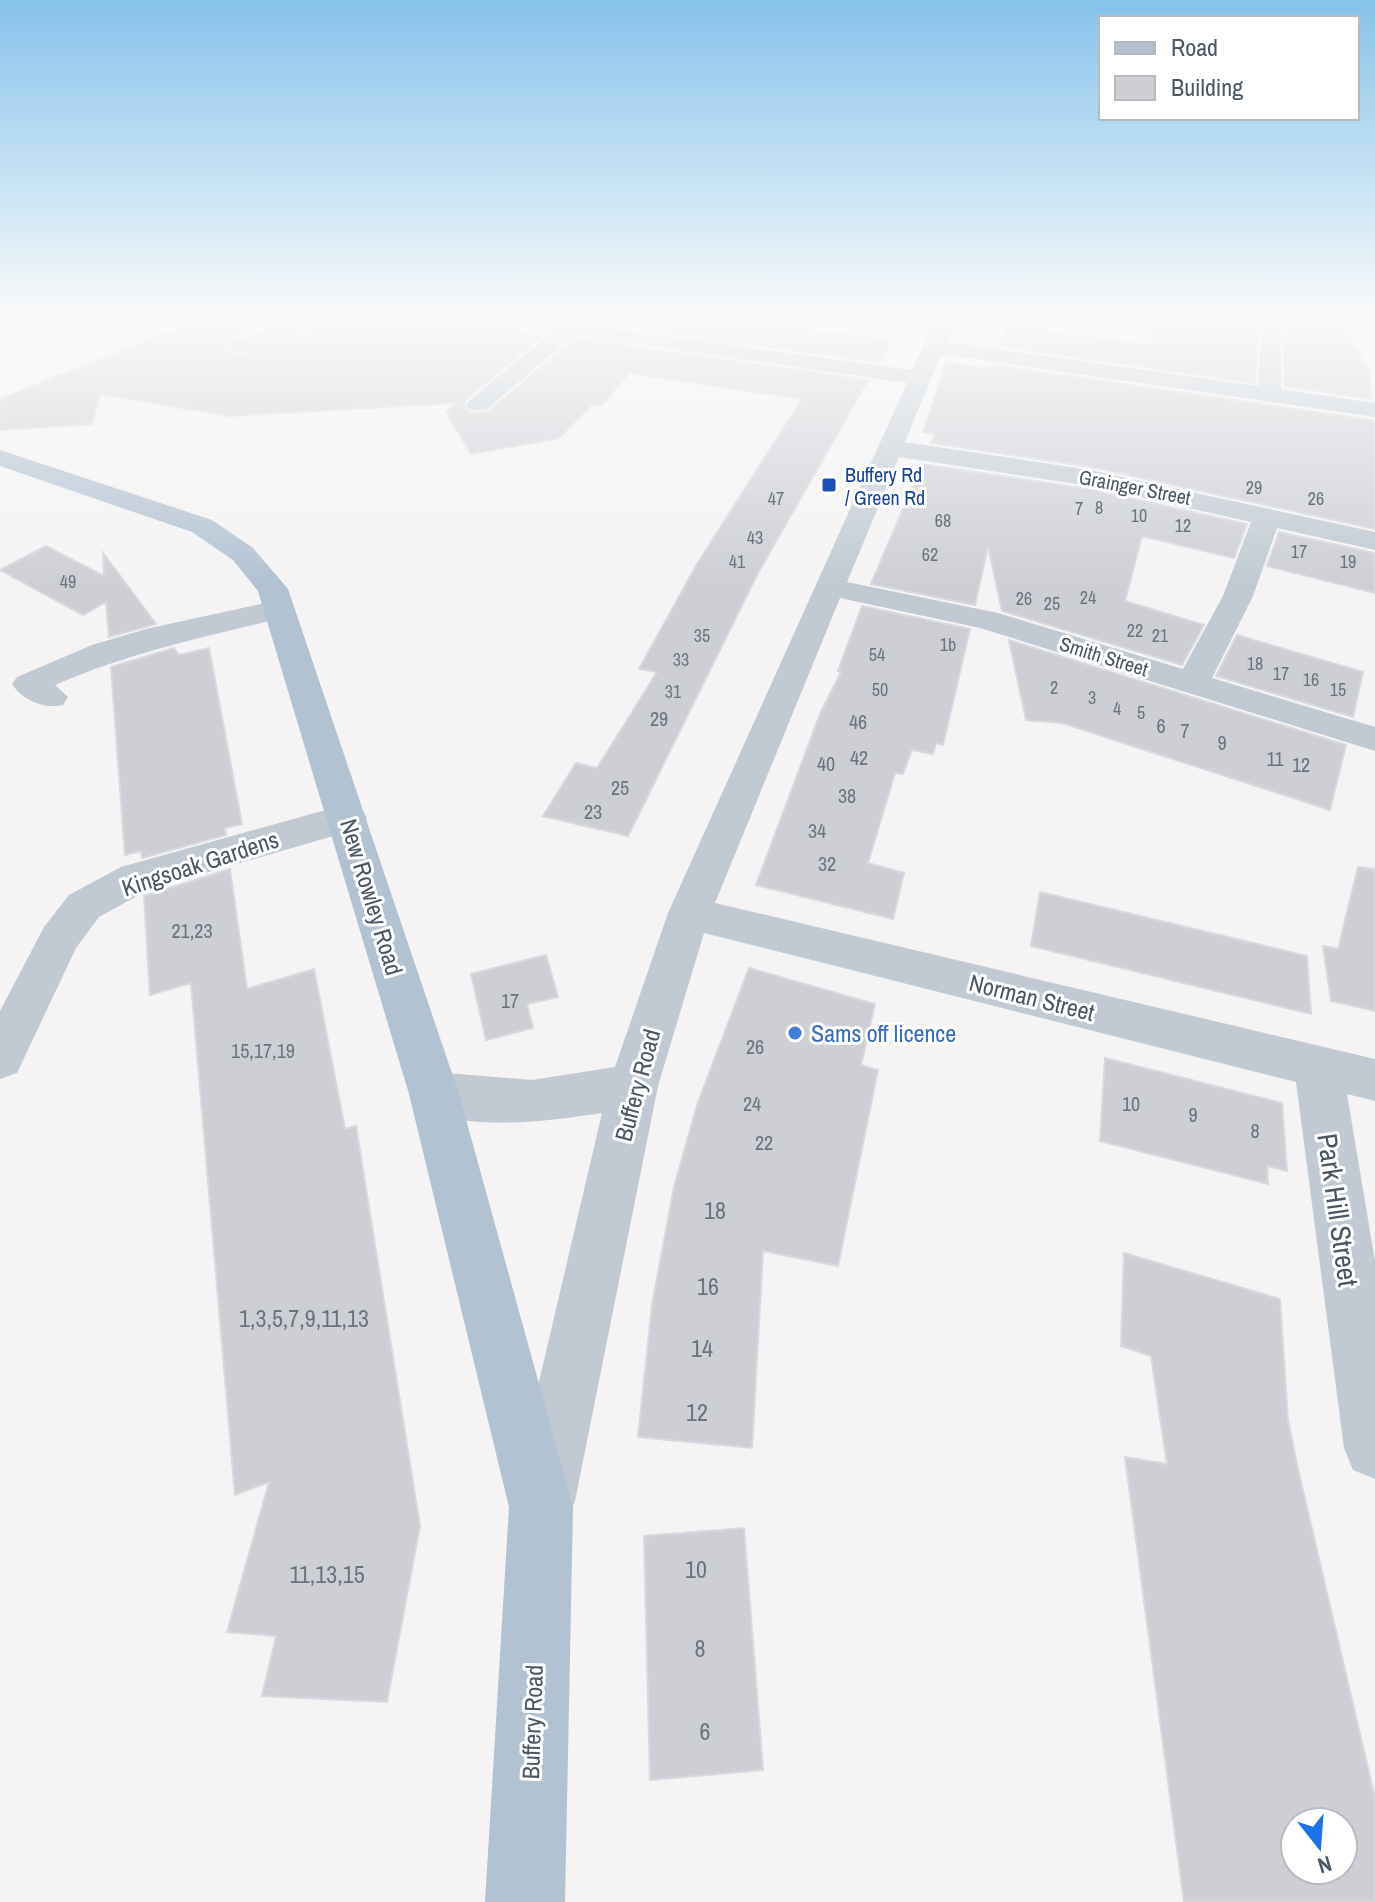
<svg xmlns="http://www.w3.org/2000/svg" width="1375" height="1902" font-family="'Archivo Narrow',sans-serif">
  <style>
    .building { fill: #cdcfd5; stroke: #d7d9de; stroke-width: 2; fill-rule: evenodd }
    .lines { fill: none; stroke-linecap: round; stroke-linejoin: round }
    .minor { fill: #c1cad2; fill-rule: evenodd }
    .major { fill: #b3c2d1; fill-rule: evenodd }
    .transit-dot { fill: #1a4fb4; stroke: #fff; stroke-width: 3 }
    .shop-dot { fill: #3f7fe0; stroke: #fff; stroke-width: 3 }
    .labels { text-anchor: middle; dominant-baseline: central; stroke-width: 6; stroke-linejoin: round; paint-order: stroke }
    .far-number-label { font-size: 18px; fill: #6b747e }
    .far-transit-label { font-size: 20px; fill: #164399; stroke: #fff; text-anchor: start }
    .far-street-label { font-size: 20px; fill: #4a5661; stroke: #fff }
    .number-label { font-size: 20px; fill: #6b747e }
    .street-label { font-size: 24px; fill: #4a5661; stroke: #fff }
    .shop-label { font-size: 24px; fill: #366cbe; stroke: #fff; text-anchor: start }
    .near-number-label { font-size: 24px; fill: #6b747e }
    .near-street-label { font-size: 28px; fill: #4a5661; stroke: #fff }
  </style>
  <rect width="100%" height="100%" fill="#f5f3f3"/>
  <g class="building">
    <polygon points="204,318 289,318 229,339 224,348 238,356 323,325 328,318 482,318 495,327 545,334 468,398 463,405 470,413 488,412 575,338 868,380 757,575 628,836 543,816 576,763 597,768 624,725 657,672 639,669 697,564 802,399 629,373 601,406 593,404 559,438 471,454 446,412 457,403 229,416 100,394 92,424 0,430 0,399"/>
    <polygon points="555,318 717,318 892,340 879,362"/>
    <polygon points="1009,318 1045,318 1046,332 1152,345 1153,318 1252,318 1258,334 1255,383 999,346"/>
    <polygon points="1278,318 1338,318 1370,373 1371,399 1284,386 1284,333"/>
    <polygon points="946,363 991,369 993,365 1372,420 1375,426 1375,529 1091,467 931,443 935,434 923,432"/>
    <polygon points="922,464 1089,489 1247,524 1234,558 1142,536 1125,601 1204,625 1182,665 1002,611 988,546 975,605 871,584"/>
    <polygon points="1279,532 1375,553 1375,593 1267,566"/>
    <polygon points="46,546 104,576 103,553 156,624 109,637 106,602 83,615 0,570"/>
    <polygon points="862,606 970,629 943,745 936,743 933,754 912,750 903,774 895,773 868,863 904,873 893,919 756,885 820,714 841,672 838,671"/>
    <polygon points="1237,635 1363,672 1353,717 1216,676"/>
    <polygon points="1009,640 1346,745 1330,810 1062,723 1026,720"/>
    <polygon points="174,648 179,655 209,648 242,824 225,828 226,835 142,858 141,851 125,855 111,667"/>
    <polygon points="1358,867 1375,869 1375,1011 1331,1001 1323,946 1338,949"/>
    <polygon points="230,869 247,989 314,969 345,1129 356,1126 420,1526 387,1702 262,1696 276,1636 227,1632 269,1482 235,1495 191,983 150,995 144,896"/>
    <polygon points="1040,892 1307,956 1311,1014 1031,946"/>
    <polygon points="546,955 558,997 527,1004 533,1028 486,1040 471,974"/>
    <polygon points="749,968 875,1004 861,1065 878,1070 838,1266 763,1251 752,1448 638,1437 652,1305 674,1187 697,1105"/>
    <polygon points="1105,1058 1282,1103 1287,1171 1267,1166 1268,1184 1100,1141"/>
    <path d="M1124,1253l156,46 8,121 10,49 77,329v104h-191l-59,-445 42,7 -16,-108 -30,-10zM1295,1822h48v48h-48z"/>
    <polygon points="744,1528 763,1770 650,1780 644,1536"/>
  </g>
  <g class="lines">
    <g class="minor">
      <polygon points="297,318 325,318 322,322 246,352 238,353 227,347 230,342"/>
      <path d="M485,318h51l376,52 24,-52h20l-10,24 312,44 3,-53 -6,-15h20l6,15v56l94,14v14l-434,-63 -36,88 185,28 285,62v18l-98,-22 -24,68 -41,82 163,49v24l-395,-123 -140,-30 -125,305 660,156v42l-28,-7 28,167v218l-22,-9 -9,-22 -48,-366 -592,-149 -46,153 -83,415 -9,23 -23,9 -23,-9 -9,-23 91,-388c-60,9 -127,18 -185,-4l-8,-15 8,-15 17,-7 98,8 83,-13 53,-154 239,-530 -333,-48 -88,75h-16l-4,-5 4,-5 82,-68 -57,-8zM899,457l191,29 161,36 -28,74 -40,73 -185,-56 -151,-31z"/>
      <path d="M279,600l11,2 5,7 -5,7c-85,21 -153,34 -235,69l13,12 -5,8c-19,4 -40,-4 -51,-21l5,-7 75,-32 54,-16z"/>
      <polygon points="347,804 361,808 367,818 361,828 150,889 99,917 76,948 17,1073 0,1079 0,1011 44,927 69,895 121,867"/>
    </g>
    <polygon class="major" points="0,450 212,520 253,548 288,589 459,1094 573,1507 565,1902 485,1902 509,1507 409,1094 258,591 233,560 192,532 0,466"/>
  </g>
  <linearGradient id="sky" x2="0" y2="1"><stop stop-color="#85c3ea"/><stop offset="0.54" stop-color="#fafafa"/><stop offset="1" stop-color="#fafafa" stop-opacity="0"/></linearGradient>
  <rect width="1375" height="584" fill="url(#sky)"/>
  <rect class="transit-dot" x="821" y="477" width="16" height="16" rx="4"/>
  <circle class="shop-dot" cx="795" cy="1033" r="8"/>
  <g class="labels">
    <g class="far-number-label">
      <text x="1254" y="487">29</text>
      <text x="776" y="498">47</text>
      <text x="1316" y="498">26</text>
      <text x="1099" y="507">8</text>
      <text x="1079" y="508">7</text>
      <text x="1139" y="515">10</text>
      <text x="943" y="520">68</text>
      <text x="1183" y="525">12</text>
      <text x="755" y="537">43</text>
      <text x="1299" y="551">17</text>
      <text x="930" y="554">62</text>
      <text x="737" y="561">41</text>
      <text x="1348" y="561">19</text>
      <text x="68" y="581">49</text>
      <text x="1088" y="597">24</text>
      <text x="1024" y="598">26</text>
      <text x="1052" y="603">25</text>
      <text x="1135" y="630">22</text>
      <text x="702" y="635">35</text>
      <text x="1160" y="635">21</text>
      <text x="948" y="644">1b</text>
      <text x="877" y="654">54</text>
      <text x="681" y="659">33</text>
      <text x="1255" y="663">18</text>
      <text x="1281" y="673">17</text>
      <text x="1311" y="679">16</text>
      <text x="1054" y="687">2</text>
      <text x="880" y="689">50</text>
      <text x="1338" y="689">15</text>
      <text x="673" y="691">31</text>
      <text x="1092" y="697">3</text>
      <text x="1117" y="708">4</text>
      <text x="1141" y="712">5</text>
    </g>
    <g class="far-transit-label">
      <text x="845" y="474">Buffery Rd<tspan x="845" dy="23">/ Green Rd</tspan></text>
    </g>
    <g class="far-street-label">
      <text transform="translate(1135 487) rotate(11)">Grainger Street</text>
      <text transform="translate(1104 656) rotate(17)">Smith Street</text>
    </g>
    <g class="number-label">
      <text x="659" y="718">29</text>
      <text x="858" y="721">46</text>
      <text x="1161" y="725">6</text>
      <text x="1185" y="730">7</text>
      <text x="1222" y="742">9</text>
      <text x="859" y="757">42</text>
      <text x="1275" y="758">11</text>
      <text x="826" y="763">40</text>
      <text x="1301" y="764">12</text>
      <text x="620" y="787">25</text>
      <text x="847" y="795">38</text>
      <text x="593" y="811">23</text>
      <text x="817" y="830">34</text>
      <text x="827" y="863">32</text>
      <text x="192" y="930">21,23</text>
      <text x="510" y="1000">17</text>
      <text x="755" y="1046">26</text>
      <text x="263" y="1050">15,17,19</text>
      <text x="752" y="1103">24</text>
      <text x="1131" y="1103">10</text>
      <text x="1193" y="1114">9</text>
      <text x="1255" y="1130">8</text>
      <text x="764" y="1142">22</text>
    </g>
    <g class="street-label">
      <text transform="translate(200 863) rotate(-18)">Kingsoak Gardens</text>
      <text transform="translate(372 897) rotate(73)">New Rowley Road</text>
      <text transform="translate(1032 997) rotate(14)">Norman Street</text>
      <text transform="translate(637 1085) rotate(-75)">Buffery Road</text>
      <text transform="translate(532 1722) rotate(-88)">Buffery Road</text>
    </g>
    <g class="shop-label">
      <text x="811" y="1033">Sams off licence</text>
    </g>
    <g class="near-number-label">
      <text x="715" y="1210">18</text>
      <text x="708" y="1286">16</text>
      <text x="304" y="1318">1,3,5,7,9,11,13</text>
      <text x="702" y="1348">14</text>
      <text x="697" y="1412">12</text>
      <text x="696" y="1569">10</text>
      <text x="327" y="1574">11,13,15</text>
      <text x="700" y="1648">8</text>
      <text x="705" y="1731">6</text>
    </g>
    <g class="near-street-label">
      <text transform="translate(1338 1210) rotate(82)">Park Hill Street</text>
    </g>
  </g>
  <rect x="1099" y="16" width="260" height="104" fill="#ffffff" stroke="#b7bbc0" stroke-width="2"/>
  <rect x="1115" y="42" width="40" height="12" fill="#b3c2d1" stroke="#b7bbc0" stroke-width="2"/>
  <text x="1171" y="56" font-size="24" fill="#4a5661">Road</text>
  <rect x="1115" y="76" width="40" height="24" fill="#cdcfd5" stroke="#b7bbc0" stroke-width="2"/>
  <text x="1171" y="96" font-size="24" fill="#4a5661">Building</text>
  <g transform="translate(1319 1846) rotate(163)"><circle r="38" fill="#ffffff" stroke="#b7bbc0" stroke-width="2"/>
  <path d="M0-6L14 30L0 20L-14 30Z" fill="#1a73e8"/>
  <text y="-12" font-size="22" font-weight="bold" text-anchor="middle" fill="#4a5661">N</text>
  </g>
</svg>
